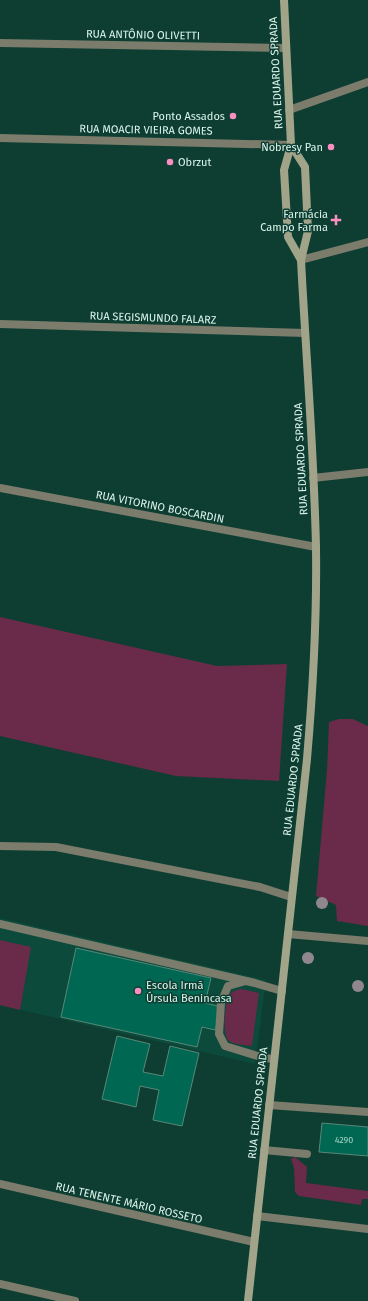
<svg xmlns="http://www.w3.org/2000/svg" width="368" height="1301" font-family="'Fira Sans',sans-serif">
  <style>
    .built { fill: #0c4a3b }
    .green { fill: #6a2a4a }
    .building { fill: #006852; stroke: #598778 }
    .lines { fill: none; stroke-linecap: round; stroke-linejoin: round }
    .service { stroke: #7b7c6c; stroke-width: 8 }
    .minor { stroke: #7b7c6c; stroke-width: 8 }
    .tertiary { stroke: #7b7c6c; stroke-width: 8 }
    .secondary { stroke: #a2a48a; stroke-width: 8 }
    .tree { fill: #90878e }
    .poi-dot { fill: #fc8fc1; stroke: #0e3e32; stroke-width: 1.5 }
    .labels { text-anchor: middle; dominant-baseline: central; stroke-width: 3; stroke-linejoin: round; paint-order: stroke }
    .number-label { font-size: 9px; fill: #a4d1c5 }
    .street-label { font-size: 11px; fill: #dbf4eb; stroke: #0e3e32 }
    .poi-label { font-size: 11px; fill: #dbf4eb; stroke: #0e3e32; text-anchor: end }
  </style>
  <rect width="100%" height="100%" fill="#0e3e32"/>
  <polygon class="built" points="0,918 266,980 255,1064 0,1005"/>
  <g class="green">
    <polygon points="0,617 217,666 287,664 279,781 176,776 0,736"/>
    <polygon points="339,719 353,719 368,726 368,926 337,921 336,905 316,896 327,770 329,722"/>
    <polygon points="0,940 31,947 20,1010 0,1005"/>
    <path d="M241,989l18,4 -7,53c-7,-1 -19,-1 -24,-6 -6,-8 -3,-38 2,-46 3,-3 7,-4 11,-5z"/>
    <polygon points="295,1157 307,1167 306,1183 368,1191 368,1199 362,1199 361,1205 299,1196 295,1192 294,1168 291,1159"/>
  </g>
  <g class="building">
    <polygon points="76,948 211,978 205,1003 218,1006 219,1018 215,1030 202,1027 197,1047 61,1017"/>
    <polygon points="117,1036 150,1044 143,1072 163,1076 170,1046 199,1053 182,1126 153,1120 159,1090 140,1086 136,1107 102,1099"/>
    <polygon points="322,1123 368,1127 368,1156 319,1152"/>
  </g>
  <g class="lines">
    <g class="service">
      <polyline points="301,260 368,242"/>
      <polyline points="313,478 368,472"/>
      <polyline points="0,846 56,847 260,887 291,897"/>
      <polyline points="0,924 255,983 282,991"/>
      <polyline points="288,934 345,939"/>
      <polyline points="246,981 228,986 221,1003 219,1034 225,1046 264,1058 274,1059"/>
      <polyline points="269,1105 368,1112"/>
      <polyline points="264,1150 307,1154"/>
    </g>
    <g class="minor">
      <polyline points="0,43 286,48"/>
      <polyline points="289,110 368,82"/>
      <polyline points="0,138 291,145"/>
      <polyline points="0,324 305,333"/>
      <polyline points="0,488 316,547"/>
      <polyline points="345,939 368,941"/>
      <polyline points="0,1184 254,1242"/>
      <polyline points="257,1216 368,1229"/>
    </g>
    <polyline class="tertiary" points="0,1284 75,1301"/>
    <g class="secondary">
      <polyline points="284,0 291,145 284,170 288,237 301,260"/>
      <path d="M248,1301l59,-542c6,-70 10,-141 9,-211 -2,-96 -10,-192 -15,-288l7,-29 -3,-64 -14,-22"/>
    </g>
  </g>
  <g class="tree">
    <circle cx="322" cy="903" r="6"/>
    <circle cx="308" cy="958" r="6"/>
    <circle cx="358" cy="986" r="6"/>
  </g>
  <g class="poi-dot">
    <circle cx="233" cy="116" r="4"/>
    <circle cx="331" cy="147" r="4"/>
    <circle cx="170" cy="162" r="4"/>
    <path d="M334 214h4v4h4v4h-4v4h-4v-4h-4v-4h4z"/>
    <circle cx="138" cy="991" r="4"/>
  </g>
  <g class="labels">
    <g class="number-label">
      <text x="344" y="1140">4290</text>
    </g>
    <g class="street-label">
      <text transform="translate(143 35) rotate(1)">RUA ANTÔNIO OLIVETTI</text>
      <text transform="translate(276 73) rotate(-93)">RUA EDUARDO SPRADA</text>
      <text transform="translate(146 130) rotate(1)">RUA MOACIR VIEIRA GOMES</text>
      <text transform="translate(153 318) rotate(2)">RUA SEGISMUNDO FALARZ</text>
      <text transform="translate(301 459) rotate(-93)">RUA EDUARDO SPRADA</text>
      <text transform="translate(160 507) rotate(11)">RUA VITORINO BOSCARDIN</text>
      <text transform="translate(293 780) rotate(-84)">RUA EDUARDO SPRADA</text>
      <text transform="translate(258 1103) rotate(-84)">RUA EDUARDO SPRADA</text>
      <text transform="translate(129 1203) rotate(13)">RUA TENENTE MÁRIO ROSSETO</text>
    </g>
    <g class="poi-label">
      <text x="225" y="116">Ponto Assados</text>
      <text x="323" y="147">Nobresy Pan</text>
      <text x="178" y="162" text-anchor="start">Obrzut</text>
      <text x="328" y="214">Farmácia<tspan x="328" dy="13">Campo Farma</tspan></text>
      <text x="146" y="985" text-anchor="start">Escola Irmã<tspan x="146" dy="13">Úrsula Benincasa</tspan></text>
    </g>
  </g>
</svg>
